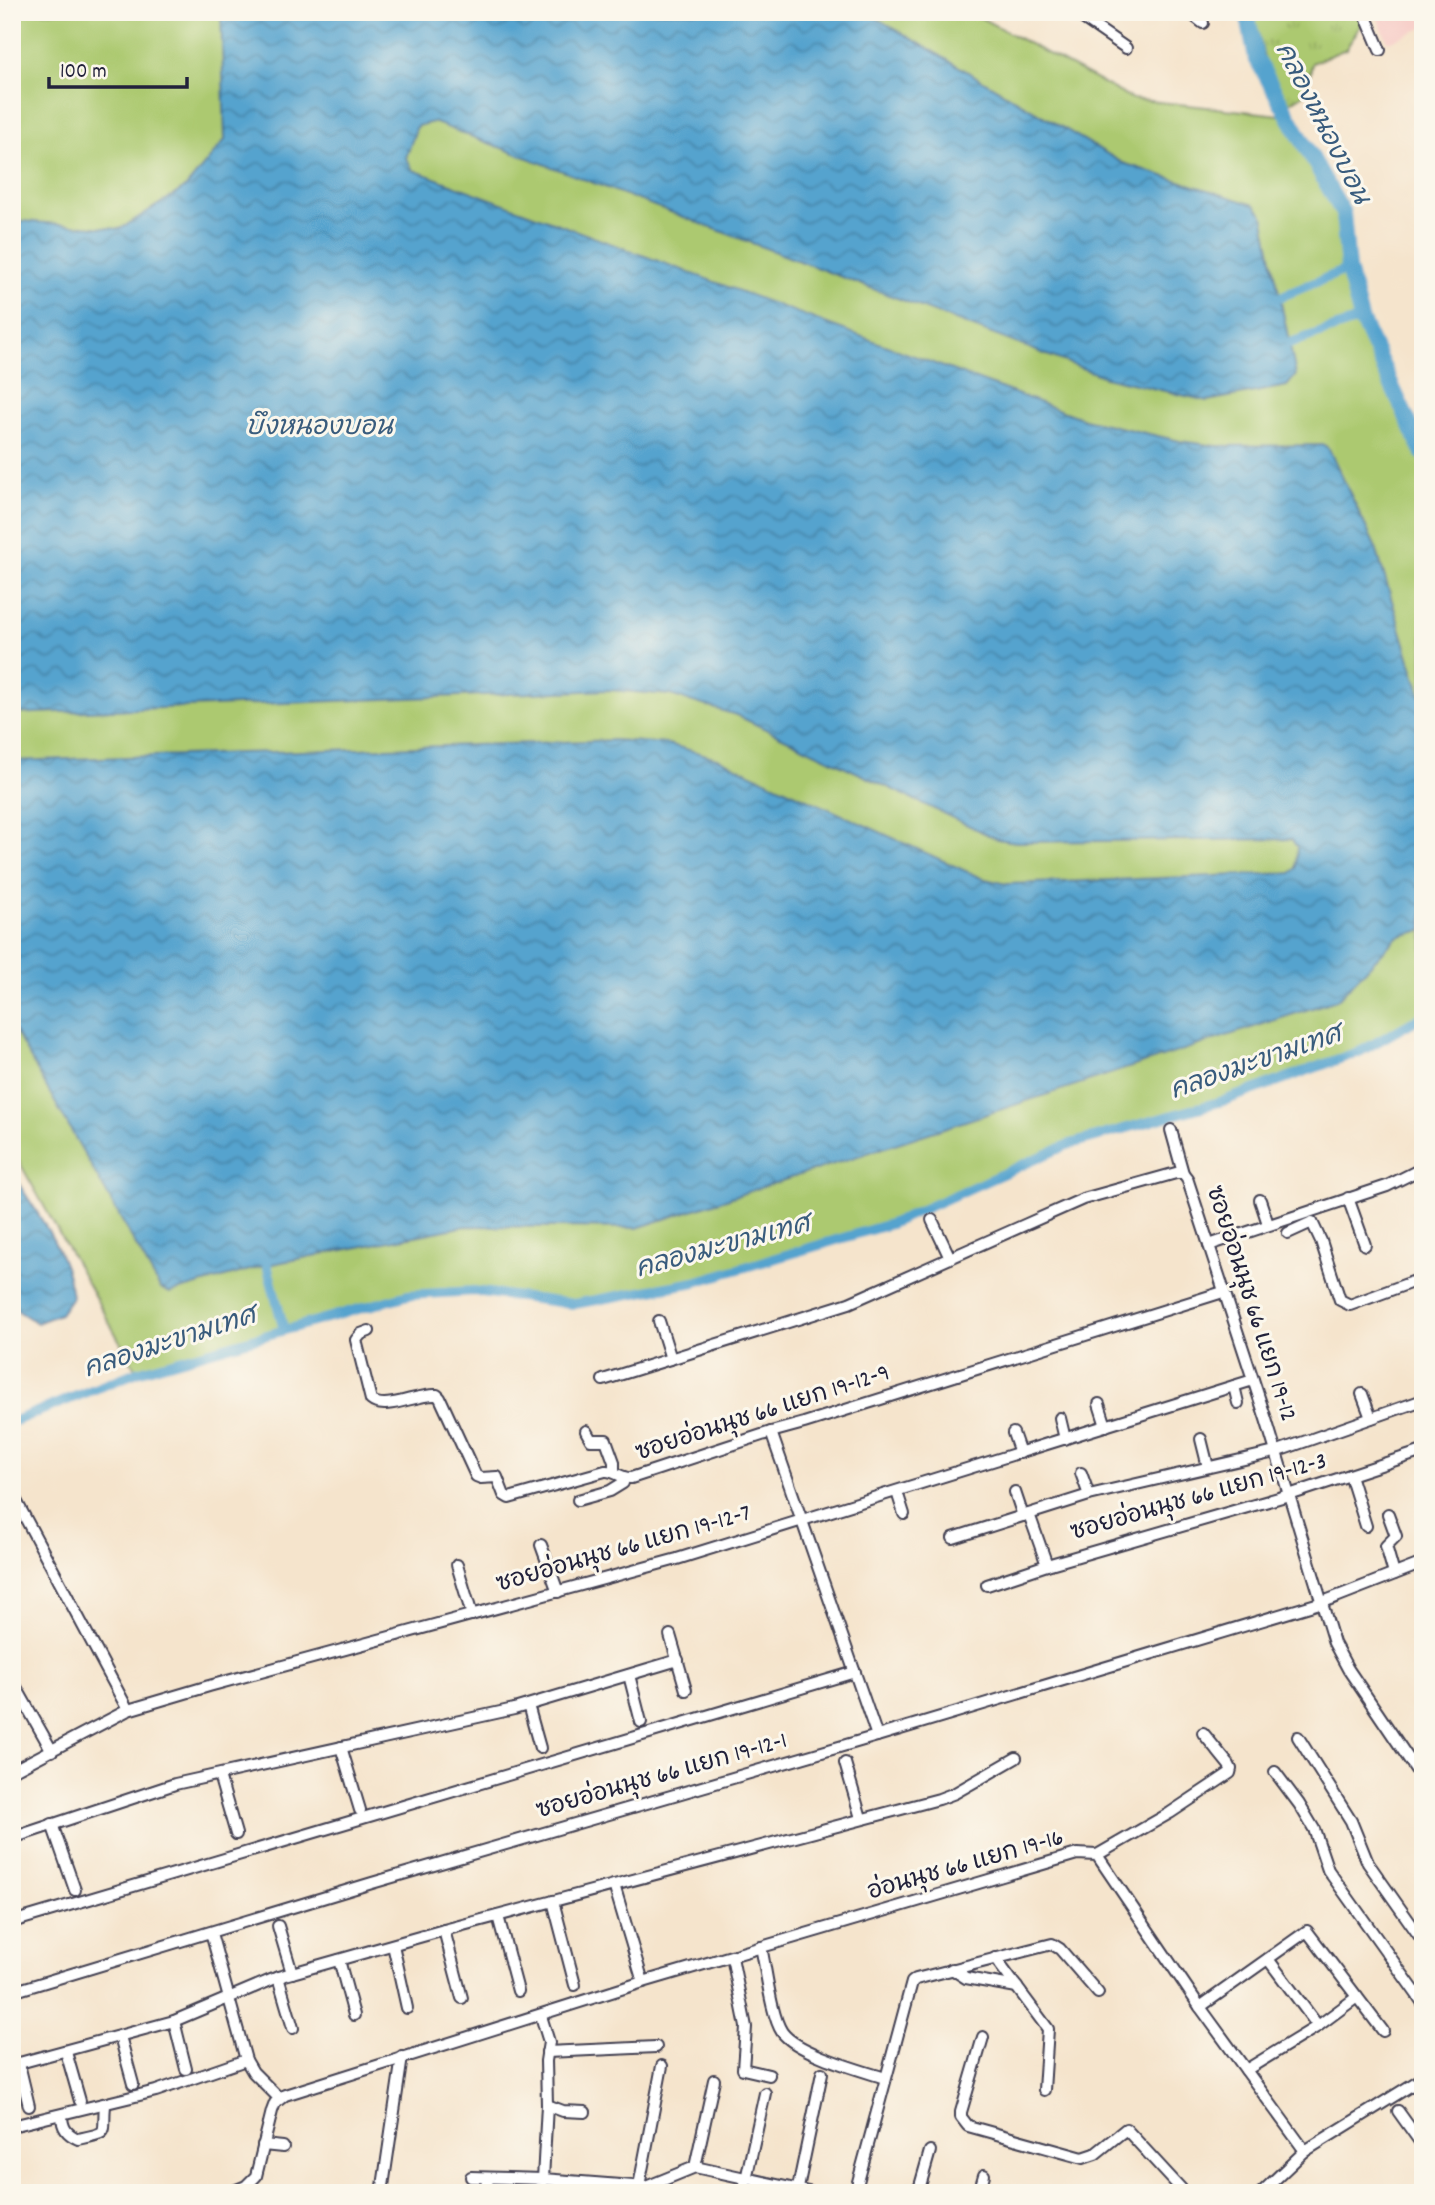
<svg xmlns="http://www.w3.org/2000/svg" width="1435" height="2205" font-family="Dekko,'Playpen Sans Thai',sans-serif">
  <style>
    .built { fill: #f7d0ca }
    .grass { fill: url(#grass-tufts); stroke: #677656; stroke-width: 2 }
    .park { fill: #acc970; stroke: #677656; stroke-width: 2 }
    .water { fill: url(#water-waves); stroke: #3c6284; stroke-width: 2 }
    .lines { fill: none; stroke-linecap: round; stroke-linejoin: round }
    .canal { stroke: #55a3ce; stroke-width: 10 }
    .river { stroke: #55a3ce; stroke-width: 16 }
    .minor-casing { stroke: #423f51; stroke-width: 14 }
    .minor { stroke: #fff; stroke-width: 10 }
    .labels { text-anchor: middle; dominant-baseline: central; stroke-width: 6; stroke-linejoin: round; paint-order: stroke }
    .street-label { font-size: 24px; fill: #22223b; stroke: #fbf7ec }
    .water-label { font-size: 26px; font-style: italic; fill: #395c7d; stroke: #fbf7ec }
  </style>
  <defs>
    <pattern id="grass-tufts" width="24" height="20" patternUnits="userSpaceOnUse" patternTransform="scale(1.75)"><rect width="24" height="20" fill="#acc970"/><path d="M3 7l-1-3M5 7V3M7 7l1-3M15 17l-1-3M17 17v-4M19 17l1-3" fill="none" stroke="#94ac62"/></pattern>
    <pattern id="water-waves" width="16" height="10" patternUnits="userSpaceOnUse" patternTransform="scale(1.75)"><rect width="16" height="10" fill="#55a3ce"/><path d="M0 5q4-4 8 0t8 0" fill="none" stroke="#4684a8"/></pattern>
  </defs>
  <rect width="100%" height="100%" fill="#fbf7ec"/>
  <filter id="ink" filterUnits="userSpaceOnUse"><feTurbulence type="fractalNoise" baseFrequency=".0143" numOctaves="2"/><feDisplacementMap in="SourceGraphic" scale="14" xChannelSelector="R" yChannelSelector="G"/><feConvolveMatrix kernelMatrix="1 2 1 2 8 2 1 2 1" color-interpolation-filters="sRGB"/></filter>
  <filter id="wash" filterUnits="userSpaceOnUse"><feTurbulence type="fractalNoise" baseFrequency=".00686" numOctaves="4" result="noise"/><feDisplacementMap in="SourceGraphic" scale="28" xChannelSelector="R" yChannelSelector="G"/><feGaussianBlur stdDeviation="1.57" result="paint"/><feColorMatrix in="noise" values="0 0 0 0 0 0 0 0 0 0 0 0 0 0 0 0 0 1.4 0 .05"/><feComposite in="paint" operator="in"/></filter>
  <g filter="url(#wash)">
    <rect width="100%" height="100%" fill="#f5e4cc"/>
    <polygon class="built" points="1375,12 1423,12 1423,28 1388,42"/>
    <polygon class="grass" points="1253,12 1361,12 1364,20 1346,49 1312,63 1307,92 1287,105 1265,61"/>
    <polygon class="park" points="12,12 970,12 1132,99 1289,116 1343,213 1348,269 1361,319 1423,453 1423,1016 1361,1051 1226,1100 1067,1145 890,1224 695,1282 574,1304 474,1291 408,1295 137,1372 12,1149"/>
    <g class="water">
      <polygon points="221,12 866,12 1123,163 1255,205 1263,215 1296,375 1287,386 1207,401 1105,377 433,122 417,126 406,158 413,170 1084,419 1180,441 1216,446 1324,445 1329,449 1376,548 1423,703 1423,930 1397,937 1337,1000 637,1228 466,1226 267,1265 170,1293 160,1288 12,1026 12,761 615,740 668,744 717,758 981,878 1007,884 1291,873 1296,868 1297,847 1291,839 1016,842 997,839 736,715 670,695 609,690 12,714 12,220 120,229 186,187 225,140"/>
      <path d="M12,1173c24,39 55,78 60,124l-12,17 -23,9 -25,-16z"/>
    </g>
    <g class="lines">
      <g class="canal">
        <polyline points="1280,297 1348,269"/>
        <polyline points="1290,343 1361,319"/>
        <polyline points="267,1265 284,1330"/>
        <polyline points="12,1422 137,1372 408,1295 474,1291 574,1304 695,1282 890,1224 1067,1145 1226,1100 1361,1051 1423,1016"/>
      </g>
      <polyline class="river" points="1247,12 1256,58 1343,213 1348,269 1361,319 1423,453"/>
    </g>
  </g>
  <g filter="url(#ink)">
    <g class="lines">
      <g class="minor-casing">
        <g id="minor">
          <polyline points="1074,12 1126,48"/>
          <polyline points="1189,12 1203,23"/>
          <polyline points="1364,12 1380,50"/>
          <polyline points="1171,1130 1183,1173"/>
          <polyline points="1348,1198 1365,1245"/>
          <polyline points="1260,1200 1268,1224"/>
          <polyline points="932,1220 950,1258"/>
          <polyline points="1288,1233 1312,1222 1321,1241 1340,1300 1350,1305 1423,1278"/>
          <polyline points="1209,1245 1387,1186 1423,1168"/>
          <polyline points="659,1321 671,1359"/>
          <path d="M369,1331l-8,3 -5,6 15,60c14,12 47,-7 66,-5l3,3 36,78 5,2 16,-1 7,18 5,3 96,-27c10,-1 16,8 26,7l140,-46 33,-9 419,-131"/>
          <polyline points="603,1380 849,1303 1083,1199 1176,1173 1183,1173 1187,1178 1266,1419 1334,1643 1348,1669 1423,1780"/>
          <polyline points="1234,1386 1238,1403"/>
          <polyline points="1362,1394 1371,1418"/>
          <polyline points="1099,1404 1106,1426"/>
          <polyline points="1060,1418 1065,1439"/>
          <polyline points="586,1431 591,1440 606,1440 614,1462 614,1471"/>
          <polyline points="771,1432 877,1736"/>
          <polyline points="1013,1433 1020,1453"/>
          <polyline points="1201,1439 1208,1467"/>
          <polyline points="1081,1473 1089,1495"/>
          <polyline points="1350,1475 1366,1526"/>
          <polyline points="897,1492 904,1514"/>
          <polyline points="1015,1492 1023,1516"/>
          <polyline points="12,1493 128,1710"/>
          <polyline points="578,1500 610,1491 623,1483 624,1478"/>
          <polyline points="1029,1514 1047,1565"/>
          <polyline points="1388,1514 1396,1536 1386,1546 1394,1574"/>
          <polyline points="953,1538 1089,1495 1275,1452 1423,1400"/>
          <polyline points="541,1545 558,1592"/>
          <polyline points="457,1565 472,1615"/>
          <polyline points="987,1585 1047,1565 1289,1495 1423,1451"/>
          <polyline points="670,1635 686,1690"/>
          <polyline points="629,1675 641,1722"/>
          <polyline points="12,1680 52,1751"/>
          <polyline points="528,1705 540,1748"/>
          <polyline points="1298,1737 1351,1821 1368,1863 1423,1941"/>
          <polyline points="341,1747 360,1810"/>
          <polyline points="845,1763 861,1818"/>
          <polyline points="12,1771 128,1710 209,1686 677,1559 1253,1380"/>
          <polyline points="1275,1772 1299,1804 1314,1829 1328,1870 1423,2003"/>
          <polyline points="219,1775 236,1834"/>
          <polyline points="52,1824 75,1890"/>
          <polyline points="12,1838 175,1784 514,1709 678,1660"/>
          <polyline points="1097,1855 1170,1813 1230,1773 1231,1769 1229,1765 1203,1733"/>
          <polyline points="614,1885 643,1982"/>
          <polyline points="553,1901 575,1985"/>
          <polyline points="498,1916 518,1991"/>
          <polyline points="12,1922 855,1672"/>
          <polyline points="278,1926 292,1973"/>
          <polyline points="444,1930 462,1998"/>
          <polyline points="211,1933 246,2060 253,2072 279,2098"/>
          <polyline points="393,1945 407,2008"/>
          <path d="M761,1947c5,21 10,69 21,85 15,21 78,38 103,46"/>
          <polyline points="732,1957 746,2027 743,2069 769,2075"/>
          <polyline points="995,1958 1048,2029 1044,2090"/>
          <polyline points="339,1960 354,2015"/>
          <polyline points="952,1969 966,1978 1017,1987"/>
          <polyline points="278,1977 293,2028"/>
          <polyline points="12,1992 372,1883 877,1736 1323,1602 1423,1563"/>
          <polyline points="1200,2007 1307,1931 1383,2031"/>
          <polyline points="541,2016 549,2042 546,2061 547,2105 543,2179 646,2187 695,2167 813,2193"/>
          <polyline points="174,2021 186,2069"/>
          <polyline points="1318,2026 1357,1997"/>
          <polyline points="120,2036 133,2084"/>
          <polyline points="983,2037 961,2112 961,2117 968,2126 1083,2158 1095,2154 1126,2129 1185,2193"/>
          <polyline points="66,2052 80,2101"/>
          <polyline points="547,2052 656,2047"/>
          <polyline points="19,2064 29,2106"/>
          <polyline points="12,2065 174,2021 278,1977 444,1930 939,1799 955,1793 1016,1758"/>
          <polyline points="1246,2070 1318,2026 1268,1959"/>
          <polyline points="547,2105 563,2111 585,2112"/>
          <polyline points="1398,2111 1423,2146"/>
          <path d="M62,2115c0,13 5,19 16,24 34,-7 24,-4 27,-34"/>
          <polyline points="12,2126 156,2091 246,2060"/>
          <polyline points="263,2145 283,2147"/>
          <polyline points="695,2167 714,2080"/>
          <polyline points="471,2177 543,2179 538,2193"/>
          <polyline points="639,2186 662,2066"/>
          <polyline points="798,2188 822,2073"/>
          <polyline points="229,2193 246,2186 256,2176 272,2111 275,2103 285,2095 643,1982 1077,1854 1097,1855 1200,2007 1305,2151"/>
          <polyline points="382,2193 402,2057"/>
          <polyline points="483,2193 489,2178"/>
          <polyline points="743,2193 765,2093"/>
          <polyline points="855,2193 912,1982 916,1979 1052,1944 1060,1949 1098,1993"/>
          <polyline points="918,2193 930,2151"/>
          <polyline points="979,2193 984,2175"/>
          <polyline points="1261,2193 1305,2151 1423,2078"/>
        </g>
      </g>
      <use href="#minor" class="minor"/>
    </g>
  </g>
  <g class="labels">
    <g class="street-label">
      <text transform="translate(1250 1304) rotate(72)">ซอยอ่อนนุช 66 แยก 19-12</text>
      <text transform="translate(763 1414) rotate(-18)">ซอยอ่อนนุช 66 แยก 19-12-9</text>
      <text transform="translate(1199 1498) rotate(-16)">ซอยอ่อนนุช 66 แยก 19-12-3</text>
      <text transform="translate(624 1550) rotate(-16)">ซอยอ่อนนุช 66 แยก 19-12-7</text>
      <text transform="translate(662 1777) rotate(-16)">ซอยอ่อนนุช 66 แยก 19-12-1</text>
      <text transform="translate(966 1866) rotate(-16)">อ่อนนุช 66 แยก 19-16</text>
    </g>
    <g class="water-label">
      <text transform="translate(1321 124) rotate(63)">คลองหนองบอน</text>
      <text x="319" y="428">บึงหนองบอน</text>
      <text transform="translate(1256 1064) rotate(-19)">คลองมะขามเทศ</text>
      <text transform="translate(723 1248) rotate(-15)">คลองมะขามเทศ</text>
      <text transform="translate(170 1344) rotate(-18)">คลองมะขามเทศ</text>
    </g>
  </g>
  <rect width="1435" height="2205" fill="none" stroke="#fbf7ec" stroke-width="42"/>
  <path d="M49 77v10h138v-10" fill="none" stroke="#22223b" stroke-width="3.5"/>
  <text x="60" y="77" font-size="21" fill="#22223b" stroke="#fbf7ec" stroke-width="5" paint-order="stroke">100 m</text>
</svg>
